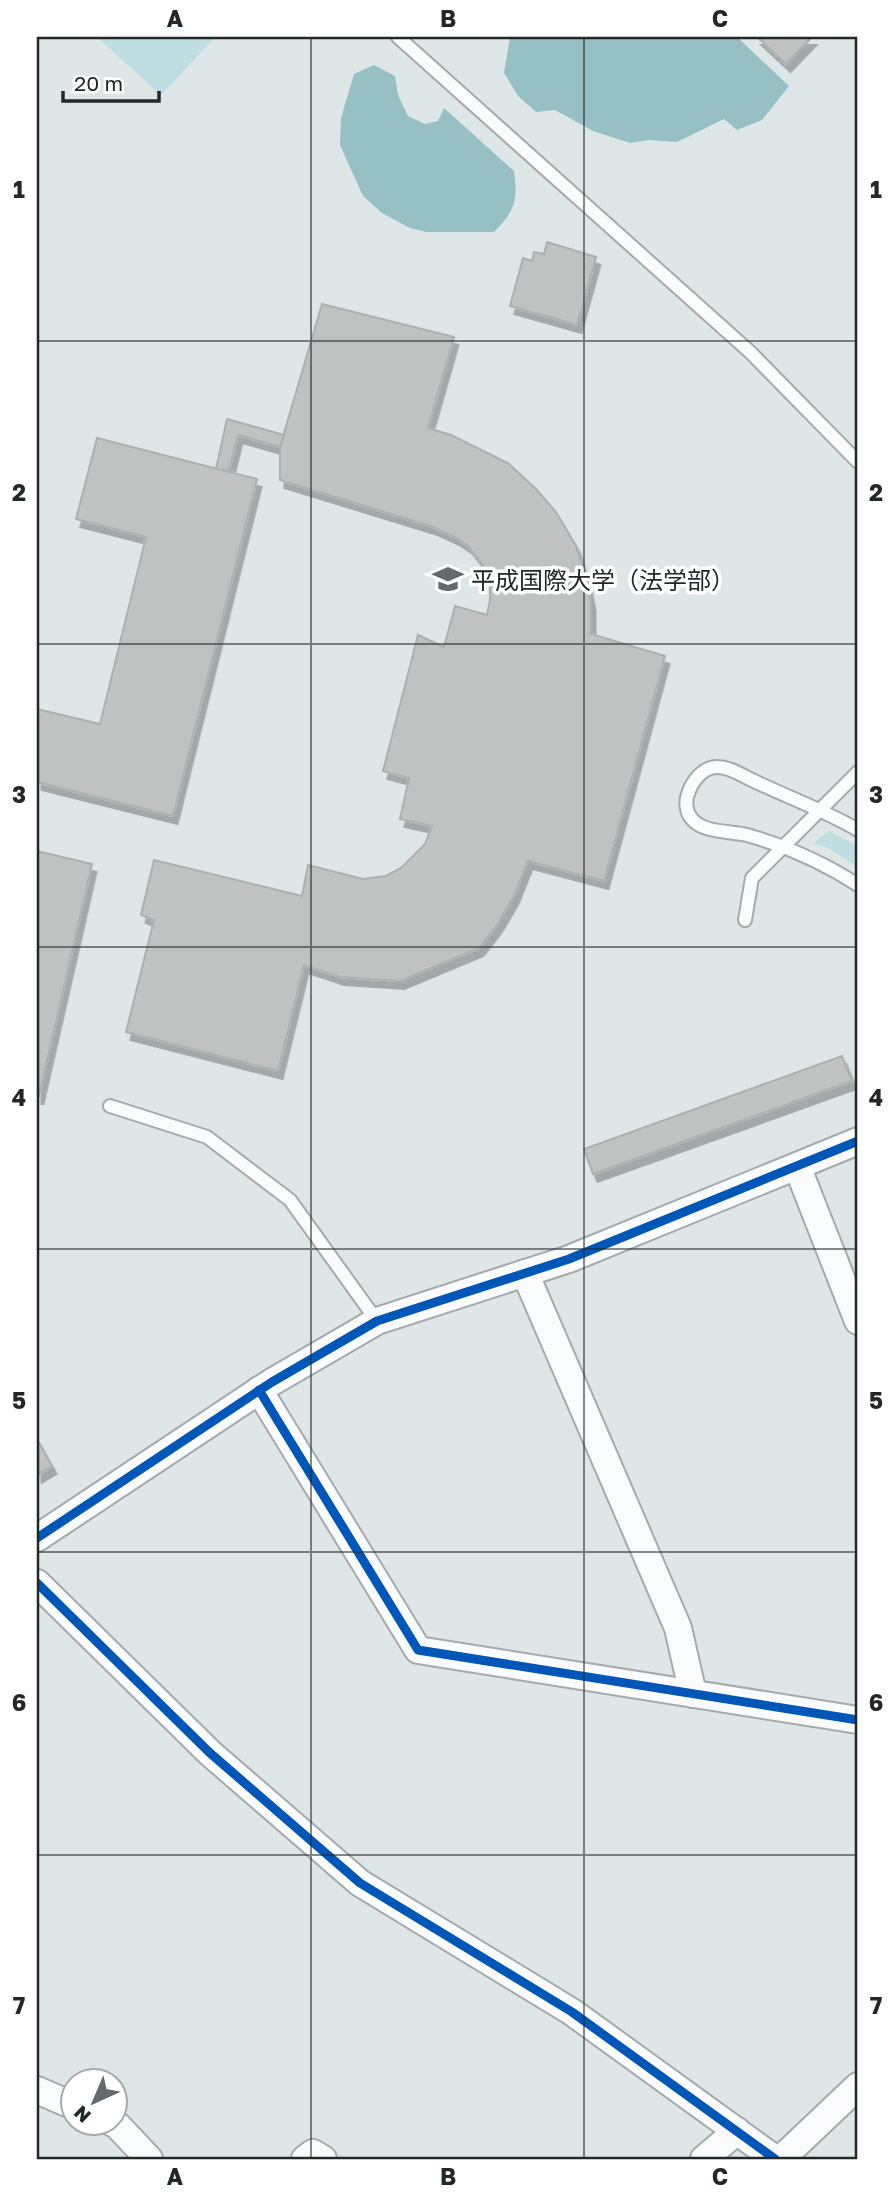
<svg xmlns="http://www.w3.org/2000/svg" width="895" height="2196" font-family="'Golos Text','Noto Sans JP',sans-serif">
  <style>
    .green { fill: #bfdee1 }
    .water { fill: #97c0c4 }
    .building { fill: #c0c2c2; stroke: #aeb0af; stroke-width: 2; filter: url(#shadow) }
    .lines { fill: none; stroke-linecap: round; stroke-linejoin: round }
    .lane-casing { stroke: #a4aaab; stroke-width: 16 }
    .street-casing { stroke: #a4aaab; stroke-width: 30 }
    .lane { stroke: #fafbfc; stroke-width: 12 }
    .street { stroke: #fafbfc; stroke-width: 26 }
    .cycleway-casing { stroke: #fff; stroke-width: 13 }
    .cycleway { stroke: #0057b8; stroke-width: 9 }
    .grid { fill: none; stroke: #222727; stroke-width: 2; stroke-opacity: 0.55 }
    .labels { text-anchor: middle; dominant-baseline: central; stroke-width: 7; stroke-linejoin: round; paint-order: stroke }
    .poi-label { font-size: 24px; fill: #222727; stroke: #fff; text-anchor: start }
    .neatline { fill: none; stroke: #222727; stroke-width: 2.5 }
    .grid-label { font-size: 23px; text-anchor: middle; font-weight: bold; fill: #222727 }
  </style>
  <defs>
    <filter id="shadow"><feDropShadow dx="4.5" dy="8" stdDeviation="0" flood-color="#0004"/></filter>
  </defs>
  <rect width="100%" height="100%" fill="#dee6e8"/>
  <g class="green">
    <polygon points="97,37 215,37 161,95"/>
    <polygon points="829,831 858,846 858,867 828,848 814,843"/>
  </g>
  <g class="water">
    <polygon points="510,37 737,37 789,86 762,120 737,130 724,119 677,142 648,140 630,143 593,131 555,110 536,112 518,96 504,73"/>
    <path d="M374,65l21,11 3,19 10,21 17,8 13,-3 6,-13 70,63c4,30 1,40 -20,61h-68l-16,-4 -28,-15 -19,-17 -23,-51 1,-27 13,-44z"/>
  </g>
  <g class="building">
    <polygon points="757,37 812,37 786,64"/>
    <polygon points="547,242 596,257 577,325 510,306 523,258 532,261 534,252 544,254"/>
    <polygon points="322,304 454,337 428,428 451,435 508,463 536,489 556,512 576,546 586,578 591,602 591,634 665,656 604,881 528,861 514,896 497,925 479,948 400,981 340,977 304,965 278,1071 126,1032 154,920 141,915 154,860 302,896 308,865 363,879 386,876 401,868 425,844 432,826 400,819 409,778 383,771 418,635 444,647 455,606 487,615 490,600 490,583 482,564 468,546 455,537 433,527 280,480 280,447"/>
    <polygon points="227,419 284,435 280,447 238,435 229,471 216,469"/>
    <polygon points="97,438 257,479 173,816 37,782 37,709 100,724 146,537 76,519"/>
    <polygon points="37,851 92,864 39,1096 37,1096"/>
    <polygon points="842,1056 852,1081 593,1174 584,1149"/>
    <polygon points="37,1439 52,1466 37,1475"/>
  </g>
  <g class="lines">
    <g class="lane-casing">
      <g id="lane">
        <polyline points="398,37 750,352 858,462"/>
        <path d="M858,830c-34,-20 -71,-33 -106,-50 -11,-5 -22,-13 -35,-13 -14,0 -25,14 -29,27 -3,7 -2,19 4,25 11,14 39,12 55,16 39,11 77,28 111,50"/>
        <polyline points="745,920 752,878 858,772"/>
        <polyline points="110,1106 207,1137 290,1200 377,1321"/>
      </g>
    </g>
    <g class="street-casing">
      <g id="street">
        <polyline points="797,1166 858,1321"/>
        <polyline points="525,1273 678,1628 693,1694"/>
        <polyline points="259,1390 418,1650 858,1720"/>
        <polyline points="37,1538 272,1382 377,1321 569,1259 858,1141"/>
        <polyline points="37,1583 210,1753 360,1883 572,2012 775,2159"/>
        <polyline points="37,2090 74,2106"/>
        <polyline points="111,2122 117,2125 149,2159"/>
        <polyline points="305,2159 313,2153 323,2159"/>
        <polyline points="704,2159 737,2131"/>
        <polyline points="781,2159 858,2086"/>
      </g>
    </g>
    <use href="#lane" class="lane"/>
    <use href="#street" class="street"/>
    <g class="cycleway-casing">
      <g id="cycleway">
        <polyline points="259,1390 418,1650 858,1720"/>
        <polyline points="37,1538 272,1382 377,1321 569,1259 858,1141"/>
        <polyline points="37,1583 210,1753 360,1883 572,2012 775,2159"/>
      </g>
    </g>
    <use href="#cycleway" class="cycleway"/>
  </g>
  <path class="grid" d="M311,37v2122M584,37v2122M37,341h821M37,644h821M37,947h821M37,1249h821M37,1552h821M37,1855h821"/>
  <defs>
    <g id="university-bare" transform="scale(2.415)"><path d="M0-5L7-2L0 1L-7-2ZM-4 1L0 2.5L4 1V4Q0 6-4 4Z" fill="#646a6b" stroke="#fff" stroke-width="2.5" paint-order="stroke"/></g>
  </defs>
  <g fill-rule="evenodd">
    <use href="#university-bare" x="448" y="579"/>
  </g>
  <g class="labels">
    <g class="poi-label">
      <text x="471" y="579">平成国際大学（法学部）</text>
    </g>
  </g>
  <rect width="895" height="2196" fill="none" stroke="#ffffff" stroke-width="77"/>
  <g transform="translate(94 2102) rotate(224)"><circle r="33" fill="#ffffff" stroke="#a7a9a9" stroke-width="2"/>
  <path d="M0-5L12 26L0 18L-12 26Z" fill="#646a6b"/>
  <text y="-10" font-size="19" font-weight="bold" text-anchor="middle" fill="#222727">N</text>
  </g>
  <path d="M63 91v10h96v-10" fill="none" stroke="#222727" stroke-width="3.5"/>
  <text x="74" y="91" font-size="21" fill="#222727" stroke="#ffffff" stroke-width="5" paint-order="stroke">20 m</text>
  <rect x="38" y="38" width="818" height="2120" class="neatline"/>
  <g class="grid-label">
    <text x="175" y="27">A</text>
    <text x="448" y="27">B</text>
    <text x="720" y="27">C</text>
    <text x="19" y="198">1</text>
    <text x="876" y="198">1</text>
    <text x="19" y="501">2</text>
    <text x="876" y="501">2</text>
    <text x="19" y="803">3</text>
    <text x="876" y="803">3</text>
    <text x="19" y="1106">4</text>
    <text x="876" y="1106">4</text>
    <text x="19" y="1409">5</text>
    <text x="876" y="1409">5</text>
    <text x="19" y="1711">6</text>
    <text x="876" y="1711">6</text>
    <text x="19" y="2014">7</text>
    <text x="876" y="2014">7</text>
    <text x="175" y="2185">A</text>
    <text x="448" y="2185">B</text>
    <text x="720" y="2185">C</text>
  </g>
</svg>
